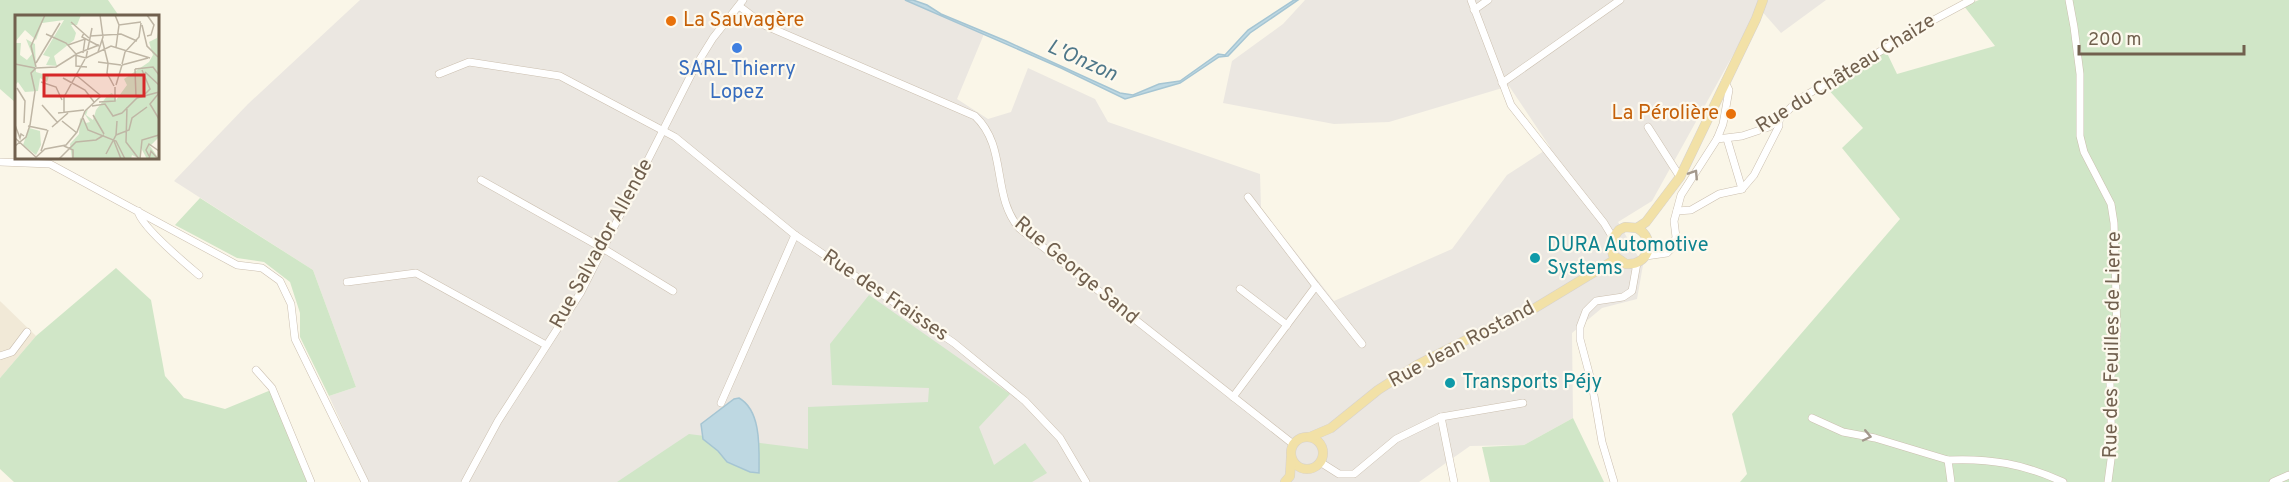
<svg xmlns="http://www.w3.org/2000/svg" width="2289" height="482" font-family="Overpass,sans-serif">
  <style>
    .residential { fill: #f1e9d7 }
    .industrial { fill: #ebe7e1 }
    .green { fill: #d0e6c7 }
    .water { fill: #bed8e2; stroke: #a5c5d3; stroke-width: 1.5 }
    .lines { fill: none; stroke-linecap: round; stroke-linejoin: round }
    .minor-casing { stroke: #cbbfaf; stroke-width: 8 }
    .major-casing { stroke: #d7d2cd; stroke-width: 10 }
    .minor { stroke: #fff; stroke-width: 7 }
    .major { stroke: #f2e1a7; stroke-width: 9 }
    .oneway { stroke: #a3988c }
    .food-dot { fill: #e8710a; stroke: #fdf9ee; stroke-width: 2 }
    .shop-dot { fill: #3f7fe0; stroke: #fdf9ee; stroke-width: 2 }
    .culture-dot { fill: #0f9aa8; stroke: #fdf9ee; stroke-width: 2 }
    .labels { text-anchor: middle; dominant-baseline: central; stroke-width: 4.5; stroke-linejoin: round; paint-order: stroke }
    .food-label { font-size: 20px; fill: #c56008; stroke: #fdf9ee; text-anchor: start }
    .shop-label { font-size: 20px; fill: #366cbe; stroke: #fdf9ee }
    .street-label { font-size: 20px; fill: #71604e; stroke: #fdf9ee }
    .culture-label { font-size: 20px; fill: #0d838f; stroke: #fdf9ee; text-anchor: start }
    .water-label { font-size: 21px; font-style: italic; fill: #4e7789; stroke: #fdf9ee }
    .inset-road { fill: none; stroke: #bfb6a5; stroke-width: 1.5 }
    .view { fill: #d62828; fill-opacity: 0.15; stroke: #d62828; stroke-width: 3 }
    .inset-edge { fill: none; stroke: #71604e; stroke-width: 3 }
  </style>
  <rect width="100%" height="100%" fill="#faf6e8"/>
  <polygon class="residential" points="0,301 36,336 0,378"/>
  <polygon class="industrial" points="360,0 913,0 984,34 957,99 988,119 1011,112 1028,68 1095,99 1108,122 1260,174 1261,208 1334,301 1452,249 1507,175 1550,147 1509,86 1389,122 1334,124 1223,103 1232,61 1283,24 1305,0 1826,0 1781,33 1759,8 1652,201 1618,222 1643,265 1637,299 1602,308 1572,333 1573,418 1524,445 1470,446 1419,482 368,482 329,396 356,387 313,270 174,181 248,104"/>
  <g class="green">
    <polygon points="0,0 108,0 119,16 16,16 16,103 0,89"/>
    <polygon points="1979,0 2289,0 2289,482 1740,482 1747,474 1732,414 1900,219 1842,148 1863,128 1826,87 1886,51 1897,74 1995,46 1964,6"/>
    <polygon points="200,198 313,270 356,387 329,396 300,337 300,313 290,282 264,262 237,258 175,225"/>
    <polygon points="116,268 151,300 165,376 184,398 225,409 271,390 315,482 14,482 0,469 0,378 36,336"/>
    <polygon points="869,295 1010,394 979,427 994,465 1025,443 1047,473 1032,482 617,482 689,434 808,449 808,407 928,402 929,388 832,385 830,344"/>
    <polygon points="1573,418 1604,482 1490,482 1482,447 1524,445"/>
  </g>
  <g class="water">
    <polygon points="905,0 913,0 927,5 941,14 1006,41 1120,93 1133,95 1159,84 1180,81 1218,54 1225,55 1248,30 1294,0 1298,0 1250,33 1228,56 1219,57 1180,83 1125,99 1061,68"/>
    <path d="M739,398c23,13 20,52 20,75l-9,-1 -23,-10 -9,-11 -15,-12 -2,-15 33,-25z"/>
  </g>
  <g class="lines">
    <g class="minor-casing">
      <g id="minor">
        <polyline points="1471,0 1511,105 1604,223 1613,238"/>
        <polyline points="2069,0 2074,27 2080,74 2080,136 2084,152 2111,204 2114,223 2117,335 2110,383 2112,452 2108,482"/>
        <path d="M739,6l25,19 211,91c33,31 16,79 44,112l274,216"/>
        <polyline points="1474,10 1488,0"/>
        <polyline points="439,74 469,62 560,76 675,137 795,235 954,343 1025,401 1060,438 1086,482"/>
        <polyline points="1502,83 1620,0"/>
        <polyline points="1648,127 1680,177"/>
        <polyline points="1717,139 1742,136 1769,127 1779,120 1798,100 1928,23 1971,0"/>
        <polyline points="0,162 50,164 237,265 262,268 280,281 291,304 295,339 365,482"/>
        <polyline points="481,180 604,249 673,291"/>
        <polyline points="1742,189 1754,175 1779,126 1779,120"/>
        <polyline points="1248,197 1316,286"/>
        <path d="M138,211c2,15 48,53 61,64"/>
        <polyline points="1677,211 1691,210 1719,194 1742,189 1727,139"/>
        <polyline points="1646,256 1667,253 1673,247 1676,237 1674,221 1681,195 1717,139 1723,124 1729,90 1725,82"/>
        <polyline points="347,282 416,273 546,345"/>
        <polyline points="1240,289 1287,325"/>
        <polyline points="0,356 12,352 27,332"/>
        <polyline points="256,370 272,388 311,482"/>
        <polyline points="1233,397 1316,286 1362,344"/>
        <polyline points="721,403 795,235"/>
        <polyline points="1441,417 1454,482"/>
        <polyline points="1812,418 1843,432 1875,438 1948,460"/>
        <polyline points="1320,462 1339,474 1354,474 1396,439 1441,417 1523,403"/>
        <polyline points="465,482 498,421 581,292 695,67 713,38 743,0"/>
        <polyline points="1614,482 1602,442 1592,384 1580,339 1580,327 1586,311 1596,301 1623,297 1632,291 1637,263"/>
        <path d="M1951,482l-3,-22c42,-2 76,4 115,22"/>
        <polyline points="2273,482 2289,475"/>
      </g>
    </g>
    <g class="major-casing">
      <g id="major">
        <path d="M1637,228c20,11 12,38 -11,36l-13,-9 -2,-10 2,-7 6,-8 6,-3 12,1 9,-6 34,-45 76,-158 7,-19"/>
        <circle cx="1307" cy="453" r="16"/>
        <polyline points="1310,437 1331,428 1378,390 1417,365 1470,338 1535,308 1611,262 1618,260"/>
        <polyline points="1285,482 1290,476 1291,458"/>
      </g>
    </g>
    <use href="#minor" class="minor"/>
    <use href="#major" class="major"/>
  </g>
  <defs><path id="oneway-chevron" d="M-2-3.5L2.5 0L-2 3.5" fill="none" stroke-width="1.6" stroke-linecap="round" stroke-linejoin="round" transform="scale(1.5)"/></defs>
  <g class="oneway">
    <use href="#oneway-chevron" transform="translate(1694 174) rotate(-57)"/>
    <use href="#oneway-chevron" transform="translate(1867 436) rotate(12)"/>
  </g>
  <g class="food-dot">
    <circle cx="671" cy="21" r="6"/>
    <circle cx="1731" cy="114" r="6"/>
  </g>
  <circle class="shop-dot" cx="737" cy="48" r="6"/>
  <g class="culture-dot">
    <circle cx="1535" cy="258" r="6"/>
    <circle cx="1450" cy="383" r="6"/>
  </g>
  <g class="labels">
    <g class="food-label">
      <text x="683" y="21">La Sauvagère</text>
      <text x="1719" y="114" text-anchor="end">La Pérolière</text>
    </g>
    <g class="shop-label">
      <text x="737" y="70">SARL Thierry<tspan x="737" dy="23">Lopez</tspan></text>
    </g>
    <g class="street-label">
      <text transform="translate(1846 74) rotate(-32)">Rue du Château Chaize</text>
      <text transform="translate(602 244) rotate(-61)">Rue Salvador Allende</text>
      <text transform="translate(1076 271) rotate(40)">Rue George Sand</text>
      <text transform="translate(885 296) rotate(34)">Rue des Fraisses</text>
      <text transform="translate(1462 345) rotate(-28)">Rue Jean Rostand</text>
      <text transform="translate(2113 345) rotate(-89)">Rue des Feuilles de Lierre</text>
    </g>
    <g class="culture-label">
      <text x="1547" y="246">DURA Automotive<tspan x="1547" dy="23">Systems</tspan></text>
      <text x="1462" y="383">Transports Péjy</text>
    </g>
    <g class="water-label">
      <text transform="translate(1082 61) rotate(24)">L'Onzon</text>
    </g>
  </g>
  <g transform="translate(15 15)">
    <rect width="144" height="144" fill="#faf6e8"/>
    <path d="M0,0h66l-4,10h-6l5,8 -2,7 -20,16 3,10 -11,-1 4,-8 -7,-2 21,-35 -22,3 -6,17 -11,-10 -10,12zM144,10v112l-9,9 9,13h-12l-6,-11 -1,11 -8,-4 -1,4h-59l-2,-15 9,-10 1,-16 6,5 4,-1 -6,-9 4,-4 -2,6 7,5 3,-10 12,-15 4,-2 4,7 11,-15 -3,-6 25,-17 4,-7 -4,-13 8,-4zM11,24l9,5 1,28 13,4 -2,6 -7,-4 -2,13 -13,1 -7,-10 -3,3v-42h6l-1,12 7,5 5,-6zM14,113l11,3 1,14 -5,10 -13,-10z" fill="#d0e6c7"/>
    <path class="inset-road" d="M100,0l4,10 22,-3M56,7l18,16M127,10l5,21 11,11M69,18l-2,4 17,9M31,19l20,9 10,11M75,21l31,-2 16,7M132,21l4,-1 3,-10 -7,-10M87,24l6,24M53,30l17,-6 -2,14M101,32l3,-22M83,37l5,-15 -3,-22M61,39l23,-9M60,40l11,3 25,-12 39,12M61,40v11l11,1M71,43l6,-30M83,47l23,3M21,48l24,-40M0,49l20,4M93,49l-1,9 7,13M107,49l3,-12 14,-15 2,-14M107,50l26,-7M21,52l-5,-21 14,-31M21,53l20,-1 19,-12M120,54l18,-2 6,8M120,54l1,28M127,55l8,19 -5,5M130,57l14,13M61,60l24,20M48,63l22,12 9,12M26,67l15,5 6,13M101,70l6,-20M2,73l8,13 -1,22M144,78l-9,11 9,15M84,87l16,-1v-14M27,90l16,18M77,91l13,-2 8,12 9,-3M112,92l-1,35 13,17M70,96l16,-15M43,98l26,-3M49,98v-16l21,-38M107,98l15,-15 22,-6M78,100l11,19M68,103l5,12 28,11 9,18M47,106l15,12M0,110l5,13 1,-4 3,2M13,111l19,4M37,112l16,-14M101,120l13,-5 3,-12 15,-11M0,123l23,21M99,126l7,18M0,131l11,-9 4,-12 5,-34 -4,-18 5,-5M49,131l9,4v9M26,136l7,-21M91,139l10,-19 1,-14M134,141l-3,-6 3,-6 10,7M19,144l11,-10 21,-4 11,-13 8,-21M44,144l17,-17 20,-2 8,-5M125,144l2,-19 17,-5M134,144l2,-8 7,8"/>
    <path class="view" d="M29,60h100v21h-100z"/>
    <rect width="144" height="144" class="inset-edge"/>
  </g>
  <path d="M2079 45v9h165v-9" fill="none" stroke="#71604e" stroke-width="3"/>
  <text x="2088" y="45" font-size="18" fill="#71604e" stroke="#fdf9ee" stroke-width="4.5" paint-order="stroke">200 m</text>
</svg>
